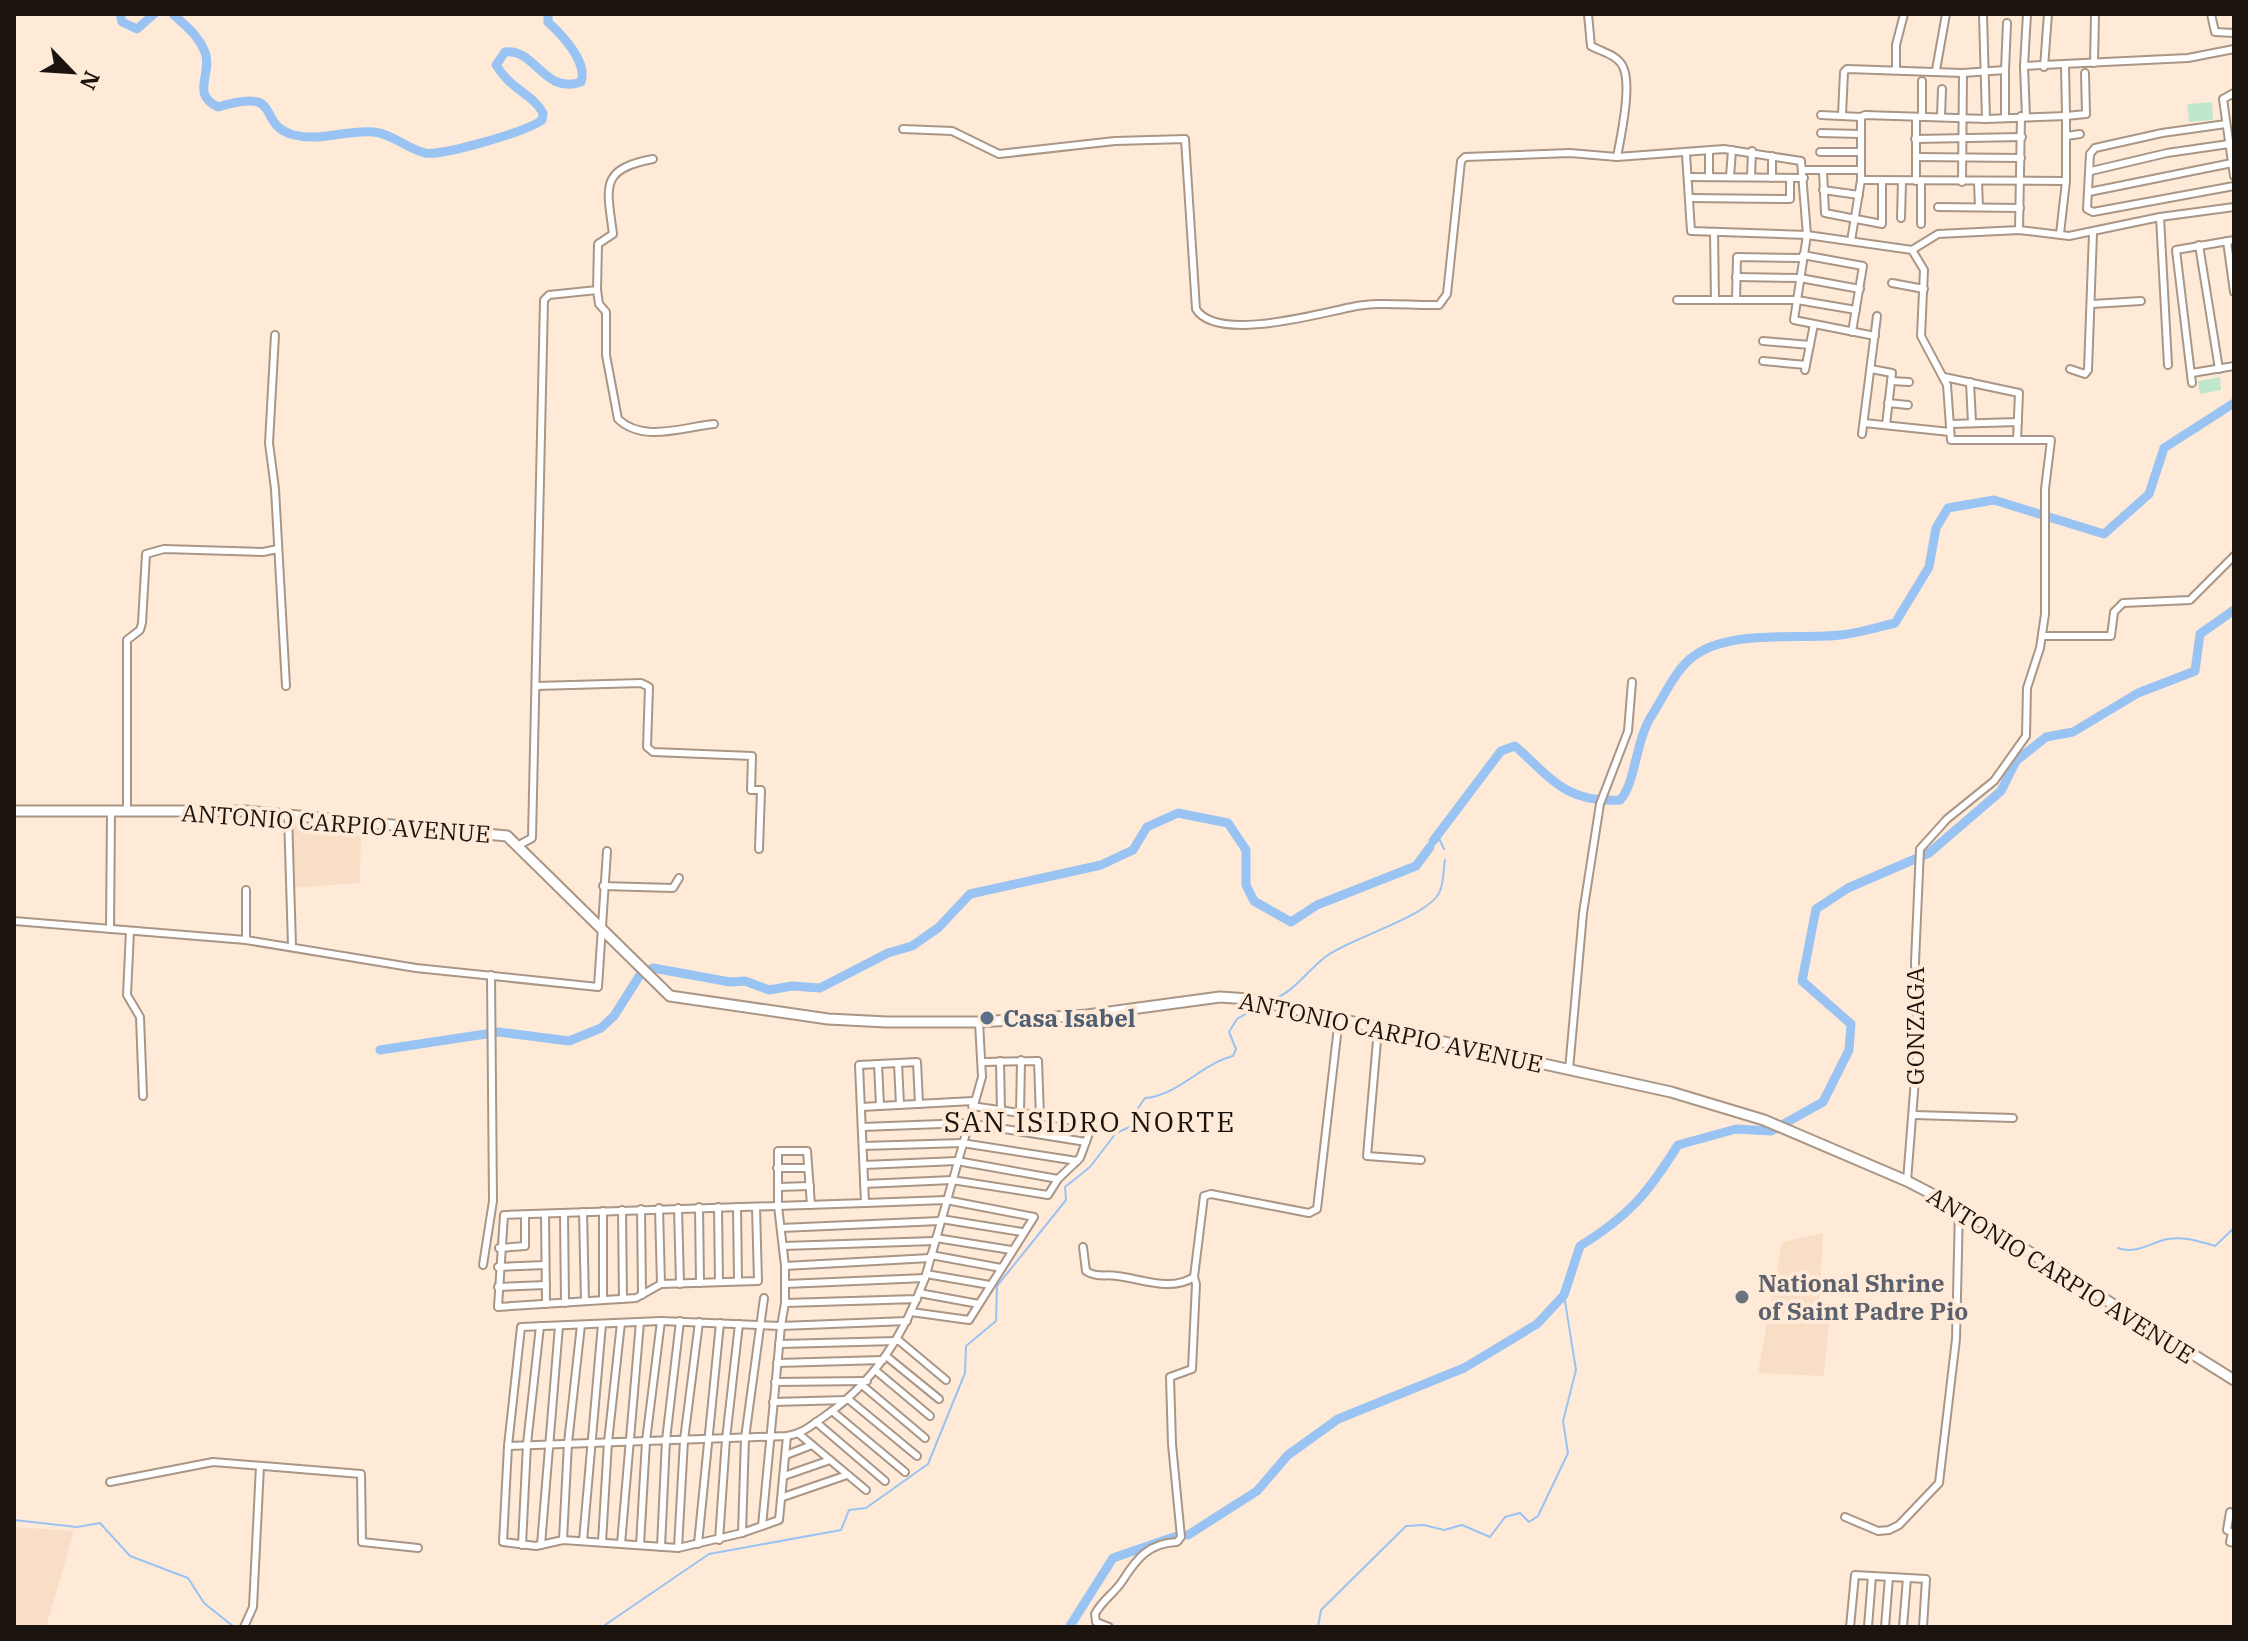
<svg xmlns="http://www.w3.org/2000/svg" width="2248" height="1641" font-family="'IBM Plex Serif',serif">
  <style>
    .built { fill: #f8dec6 }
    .green { fill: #c0e7cc }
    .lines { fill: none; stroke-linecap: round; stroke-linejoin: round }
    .stream { stroke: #99c3f2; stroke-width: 2 }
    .river { stroke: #99c3f2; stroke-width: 9 }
    .street-casing { stroke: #a99686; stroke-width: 10 }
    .secondary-casing { stroke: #a99686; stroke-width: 13 }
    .street { stroke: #fff; stroke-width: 6 }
    .secondary { stroke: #fff; stroke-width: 9 }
    .service-dot { fill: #5c6f8a; stroke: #ffead8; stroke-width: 3 }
    .worship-dot { fill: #6b7280; stroke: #ffead8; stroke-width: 3 }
    .labels { text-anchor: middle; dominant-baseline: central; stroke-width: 8; stroke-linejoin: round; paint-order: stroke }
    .street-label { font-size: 24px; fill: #1b140e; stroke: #ffead8 }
    .service-label { font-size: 24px; font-weight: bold; fill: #4e5e75; stroke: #ffead8; text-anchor: start }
    .worship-label { font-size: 24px; font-weight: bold; fill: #5b616d; stroke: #ffead8; text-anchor: start }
    .quarter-label { font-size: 28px; letter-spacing: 2px; fill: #1b140e; stroke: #ffead8 }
  </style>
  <rect width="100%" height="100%" fill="#ffead8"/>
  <g class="built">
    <polygon points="290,818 361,825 360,883 291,888"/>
    <polygon points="1823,1233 1818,1323 1829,1324 1824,1376 1758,1373 1782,1242"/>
    <polygon points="14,1527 74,1531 46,1627 14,1627"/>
  </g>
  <g class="green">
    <polygon points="2212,102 2213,120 2189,122 2187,104"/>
    <polygon points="2220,377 2221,390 2200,394 2198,381"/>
  </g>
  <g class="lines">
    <g class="stream">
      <polyline points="1437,834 1444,849"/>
      <path d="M1272,1000c23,-9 33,-27 52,-42 22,-19 106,-41 116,-67 4,-9 3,-21 5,-31"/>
      <path d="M2118,1248c16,6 30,-3 45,-8 17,-5 36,1 52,6l19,-18"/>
      <polyline points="14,1520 77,1527 100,1523 130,1556 188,1578 204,1603 234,1627"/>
      <path d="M602,1627l107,-73 132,-24 8,-20 17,-2 62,-44 37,-91 1,-27 30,-25 1,-35 69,-86 -1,-13 25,-20 26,-34 16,-7v-9l13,-19c34,-3 56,-34 88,-42l3,-7 -7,-17 8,-13 22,-13"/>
      <polyline points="1069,1627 1070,1626"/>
      <polyline points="1318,1627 1321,1610 1406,1526 1424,1525 1444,1530 1462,1525 1490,1537 1505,1517 1520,1513 1529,1522 1538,1516 1568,1453 1563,1421 1576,1370 1564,1295"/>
    </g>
    <g class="river">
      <polyline points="120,14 122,22 137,29 154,14"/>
      <path d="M173,14c12,12 24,19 32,38 8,22 -15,42 13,55 69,-21 36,18 76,28 28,7 54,-6 80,-3 19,2 33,17 51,21 17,3 101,-21 117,-33l1,-7c-10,-19 -32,-23 -47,-48l9,-13c31,-4 38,43 76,30 7,-20 -19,-47 -33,-60v-8"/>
      <path d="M1433,841l68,-90 14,-5c37,33 51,57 105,54 16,-17 15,-59 32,-85 11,-17 22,-42 38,-56 36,-31 108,-19 151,-24 18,-2 37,-8 54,-12l34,-56 7,-39 12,-20 46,-8 110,34 45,-40 15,-46 70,-45"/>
      <polyline points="380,1050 499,1032 569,1041 601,1028 614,1016 640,975 653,968 730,982 745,981 769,990 792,986 820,988 888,953 912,946 938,928 970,894 1101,865 1133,850 1147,827 1178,813 1228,823 1246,850 1246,885 1254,901 1291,922 1317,905 1416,866 1430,847"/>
      <path d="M1188,1535l69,-44 31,-36 50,-36 126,-51 73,-44 27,-29 16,-49c49,-30 68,-53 98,-101l58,-16 35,2 52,-29 26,-52 2,-26 -49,-43 14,-72 32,-21 81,-35 72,-62 15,-30 30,-24 27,-5 65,-39 57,-22 5,-37 34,-24"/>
      <polyline points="1070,1626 1113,1558 1177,1536"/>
    </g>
    <g class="street-casing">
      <g id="street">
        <path d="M1588,14l3,32c11,6 27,9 32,21 9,18 -2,69 -6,90"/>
        <polyline points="1983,14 1986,119"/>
        <polyline points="2211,14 2215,32 2234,33"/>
        <polyline points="2094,63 2095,14"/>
        <polyline points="2024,66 2027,14"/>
        <polyline points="2065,66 2066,116 2086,114 2085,73"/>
        <polyline points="2044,67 2048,14"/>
        <polyline points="1896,70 1896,45 1904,14"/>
        <polyline points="1936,70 1946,14"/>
        <polyline points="2005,70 2007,23"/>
        <polyline points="2234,93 2223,99 2234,176"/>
        <polyline points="1821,115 1861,117"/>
        <polyline points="1842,115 1844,72 1847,69 1963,73 2005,70 2005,118"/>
        <polyline points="1941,116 1942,89"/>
        <polyline points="1922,117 1922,81"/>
        <polyline points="2026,117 2024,66 2188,58 2234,49"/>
        <polyline points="1916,118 1916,181"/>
        <polyline points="2226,124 2162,133 2095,148 2090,154 2087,209 2093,212 2234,186"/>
        <path d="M903,129l49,2 47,23 116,-13 70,-2 11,170c21,34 125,4 156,-2 27,-6 59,-1 87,-2l8,-11 14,-133 4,-4 105,-4 47,4 107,-8 77,12 6,74 -13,85 81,16"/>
        <polyline points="1821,133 1861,134"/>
        <polyline points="2066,136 2080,134"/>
        <polyline points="1915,139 2022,137"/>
        <polyline points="1709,152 1709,177"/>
        <polyline points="1820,152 1861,152"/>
        <polyline points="1686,154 1691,231 1807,235 1912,250 1924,270 1921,336 1947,385 1951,440 2051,440 2045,489 2045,614 2040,648 2027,688 2026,736 1994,781 1947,819 1920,849 1915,962 1918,1041 1907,1181"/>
        <polyline points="1916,157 2021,158"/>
        <polyline points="1803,170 1861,170"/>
        <polyline points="1823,171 1825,213 1882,224 1882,181"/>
        <polyline points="2091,171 2167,153 2229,144"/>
        <polyline points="1688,177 1804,178"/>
        <polyline points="1730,177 1732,150"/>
        <polyline points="1751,177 1752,151"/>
        <polyline points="1772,178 1772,156"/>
        <polyline points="1861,180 2066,181"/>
        <polyline points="1962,182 1963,73"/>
        <polyline points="1978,182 1979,207"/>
        <polyline points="1823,190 1859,195"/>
        <polyline points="2089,192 2232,163"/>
        <polyline points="1690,198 1790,199 1790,178"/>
        <polyline points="1938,207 2020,208"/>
        <polyline points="2160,217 2168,365"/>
        <polyline points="1901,218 1902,181"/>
        <polyline points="1921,224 1921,182"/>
        <polyline points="2019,230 2021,116"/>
        <polyline points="1714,232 1715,300"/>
        <polyline points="1851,241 1861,180 1861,117 1865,115 1986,119 2066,116 2066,181 2060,234"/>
        <polyline points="2227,241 2234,292"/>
        <polyline points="2199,245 2219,369"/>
        <polyline points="1912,250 1938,234 2019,230 2069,236 2160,217 2234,207"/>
        <polyline points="1803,255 1863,266 1852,332"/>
        <polyline points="1736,277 1800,278 1860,289"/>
        <polyline points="1892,283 1924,289"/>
        <path d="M597,290l2,14 7,8v43l12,64c25,24 65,8 96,5"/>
        <polyline points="1677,300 1797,300 1856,310"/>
        <polyline points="1736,300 1737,257 1802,258"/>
        <polyline points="2092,304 2141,301"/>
        <polyline points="275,335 269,443 275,489 286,686"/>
        <polyline points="1763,341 1810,345"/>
        <polyline points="1763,361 1806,365"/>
        <polyline points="1871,369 1892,373 1886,425"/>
        <polyline points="2070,369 2085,374 2088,370 2093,233"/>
        <polyline points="1805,370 1814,324"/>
        <polyline points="2192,373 2234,366"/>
        <polyline points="1944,377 2019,393 2017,440"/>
        <polyline points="1891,381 1909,382"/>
        <polyline points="1970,382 1972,423"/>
        <polyline points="2192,383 2176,250 2234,240"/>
        <polyline points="1888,403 1908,405"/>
        <polyline points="1864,423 1950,432"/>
        <polyline points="1950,424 2018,422"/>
        <polyline points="1862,434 1877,316"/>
        <polyline points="2042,636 2111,636 2114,612 2123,603 2190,600 2234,556"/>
        <polyline points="536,686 641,683 649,687 647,747 653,752 752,756 751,790 761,790 759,849"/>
        <polyline points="127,811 127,640 140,630 142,623 146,554 164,549 263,552 278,549"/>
        <polyline points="288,815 292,946"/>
        <path d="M519,845l13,-7 12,-538 5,-5 48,-5 1,-46 15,-10c-6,-47 -14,-65 40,-75"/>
        <polyline points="603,886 673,888 679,878"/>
        <polyline points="246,890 246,940"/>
        <polyline points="14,921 246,940 416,968 598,987 607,851"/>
        <polyline points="110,929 111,811"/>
        <polyline points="130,931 127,995 140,1017 143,1096"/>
        <polyline points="1378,1029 1367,1156 1421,1160"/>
        <polyline points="1000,1061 1001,1111"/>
        <polyline points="983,1062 1038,1061 1040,1117"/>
        <polyline points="898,1063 900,1105"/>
        <polyline points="878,1064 880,1106"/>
        <polyline points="1569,1070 1583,913 1600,804 1628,731 1632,682"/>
        <polyline points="861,1107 973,1101"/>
        <polyline points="1020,1114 1021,1060"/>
        <polyline points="1914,1115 2013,1118"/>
        <polyline points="862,1127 967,1123 1086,1142"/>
        <polyline points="863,1146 962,1143 1077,1161"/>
        <polyline points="864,1165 957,1161 1058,1179"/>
        <polyline points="777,1168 808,1168"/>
        <polyline points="864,1184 952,1180 1048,1195 1058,1179 1080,1158 1091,1128 1089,1123 972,1106"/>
        <polyline points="778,1187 810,1186"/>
        <polyline points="699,1207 700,1283"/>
        <polyline points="718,1207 719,1282"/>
        <polyline points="737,1207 738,1281"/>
        <polyline points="756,1207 758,1281 661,1284 636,1298 498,1307 504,1215 865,1203"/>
        <polyline points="659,1208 661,1284"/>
        <polyline points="678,1208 680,1284"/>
        <polyline points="641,1209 642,1295"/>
        <polyline points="622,1210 623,1299"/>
        <polyline points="603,1211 603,1300"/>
        <polyline points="583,1212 585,1301"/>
        <polyline points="564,1213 565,1303"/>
        <polyline points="545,1214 546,1304"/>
        <polyline points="941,1219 1022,1232"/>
        <polyline points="781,1228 940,1221"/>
        <polyline points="936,1238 1011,1250"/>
        <polyline points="783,1246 935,1241"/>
        <path d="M1083,1247l3,24c11,7 19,3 31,5 25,3 54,16 77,1"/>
        <polyline points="499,1248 525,1246 525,1215"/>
        <polyline points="931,1255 1001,1268"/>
        <polyline points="483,1265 493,1201 491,975"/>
        <polyline points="785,1266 778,1206 778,1151 807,1151 811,1205"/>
        <polyline points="498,1267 545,1265"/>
        <polyline points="926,1274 990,1285"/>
        <polyline points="786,1284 925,1278"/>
        <polyline points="498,1287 546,1285"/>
        <polyline points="919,1293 979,1304"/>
        <path d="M917,1299l-132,4 -4,23 -120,-5 -140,6 -13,119 279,-10c15,-2 25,-11 38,-20 49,-34 79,-81 100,-138l57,-201 -3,-55"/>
        <polyline points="785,1303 785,1266 930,1258"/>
        <polyline points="911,1312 969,1320 1034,1217 946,1200 865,1203 859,1065 917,1062 919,1104"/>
        <polyline points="897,1339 946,1380"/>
        <polyline points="779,1344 897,1341"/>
        <polyline points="886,1356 939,1399"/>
        <polyline points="777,1363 883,1360"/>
        <polyline points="875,1370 930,1416"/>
        <polyline points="775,1382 867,1381"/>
        <polyline points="862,1385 925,1438"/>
        <polyline points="848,1399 917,1456"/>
        <polyline points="773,1402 847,1400"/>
        <polyline points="832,1411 905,1472"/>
        <polyline points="816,1422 885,1481"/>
        <polyline points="799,1434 866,1490"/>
        <polyline points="508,1446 503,1542 536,1546 563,1540 678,1548 742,1533 779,1520 787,1436"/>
        <polyline points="786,1455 812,1445"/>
        <polyline points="784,1476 830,1460"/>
        <polyline points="110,1482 213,1462 361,1474 362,1542 418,1548"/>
        <polyline points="783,1497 847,1475"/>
        <polyline points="2230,1512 2227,1530 2232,1533 2230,1542 2234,1543"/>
        <polyline points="1845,1517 1878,1531 1889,1530 1899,1525 1939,1483 1956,1339 1959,1208"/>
        <polyline points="762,1526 781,1326 907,1321"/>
        <polyline points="742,1533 745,1438 764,1298"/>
        <polyline points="563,1540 568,1443 581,1325"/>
        <polyline points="719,1540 726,1439 739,1324"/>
        <polyline points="583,1541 602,1324"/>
        <polyline points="602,1542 608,1442 621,1323"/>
        <polyline points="621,1544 640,1322"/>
        <polyline points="698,1544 720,1323"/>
        <polyline points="522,1545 527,1444 540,1326"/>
        <polyline points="541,1545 559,1326"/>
        <polyline points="640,1545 646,1441 661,1321"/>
        <polyline points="661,1547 666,1440 680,1321"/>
        <polyline points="678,1548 684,1440 699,1322"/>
        <polyline points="244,1627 253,1607 260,1466"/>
        <path d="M1109,1627l-13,-5 -1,-8c7,-14 20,-21 28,-34 14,-22 26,-37 54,-38l4,-5 -9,-93 -2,-67 22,-8 4,-85 -2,-7 10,-81 7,-2 98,19 8,-4 22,-191"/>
        <polyline points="1850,1627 1855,1575 1926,1579 1923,1627"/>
        <polyline points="1868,1627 1872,1576"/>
        <polyline points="1885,1627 1889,1577"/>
        <polyline points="1903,1627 1907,1578"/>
      </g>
    </g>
    <g class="secondary-casing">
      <polyline id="secondary" points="14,811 246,811 507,836 670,996 828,1019 887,1022 979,1022 1087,1015 1220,997 1249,999 1671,1092 1764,1120 1907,1181 1959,1208 2234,1380"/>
    </g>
    <use href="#street" class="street"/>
    <use href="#secondary" class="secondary"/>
  </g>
  <circle class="service-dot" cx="987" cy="1018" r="8"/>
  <circle class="worship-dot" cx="1742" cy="1297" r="8"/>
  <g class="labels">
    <g class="street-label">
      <text transform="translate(336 823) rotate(4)">ANTONIO CARPIO AVENUE</text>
      <text transform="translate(1915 1026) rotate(-90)">GONZAGA</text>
      <text transform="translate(1391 1032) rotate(12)">ANTONIO CARPIO AVENUE</text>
      <text transform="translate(2061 1275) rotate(32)">ANTONIO CARPIO AVENUE</text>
    </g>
    <g class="service-label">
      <text x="1003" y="1018">Casa Isabel</text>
    </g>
    <g class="worship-label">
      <text x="1758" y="1283">National Shrine<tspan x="1758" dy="28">of Saint Padre Pio</tspan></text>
    </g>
    <g class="quarter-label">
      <text x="1090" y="1121">SAN ISIDRO NORTE</text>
    </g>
  </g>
  <rect width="2248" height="1641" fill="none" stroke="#1b140e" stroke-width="32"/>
  <g transform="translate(72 72) rotate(115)" stroke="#ffead8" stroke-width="6" paint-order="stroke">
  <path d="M0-6L14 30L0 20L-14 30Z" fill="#1b140e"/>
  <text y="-12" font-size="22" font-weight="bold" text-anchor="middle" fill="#1b140e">N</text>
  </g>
</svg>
